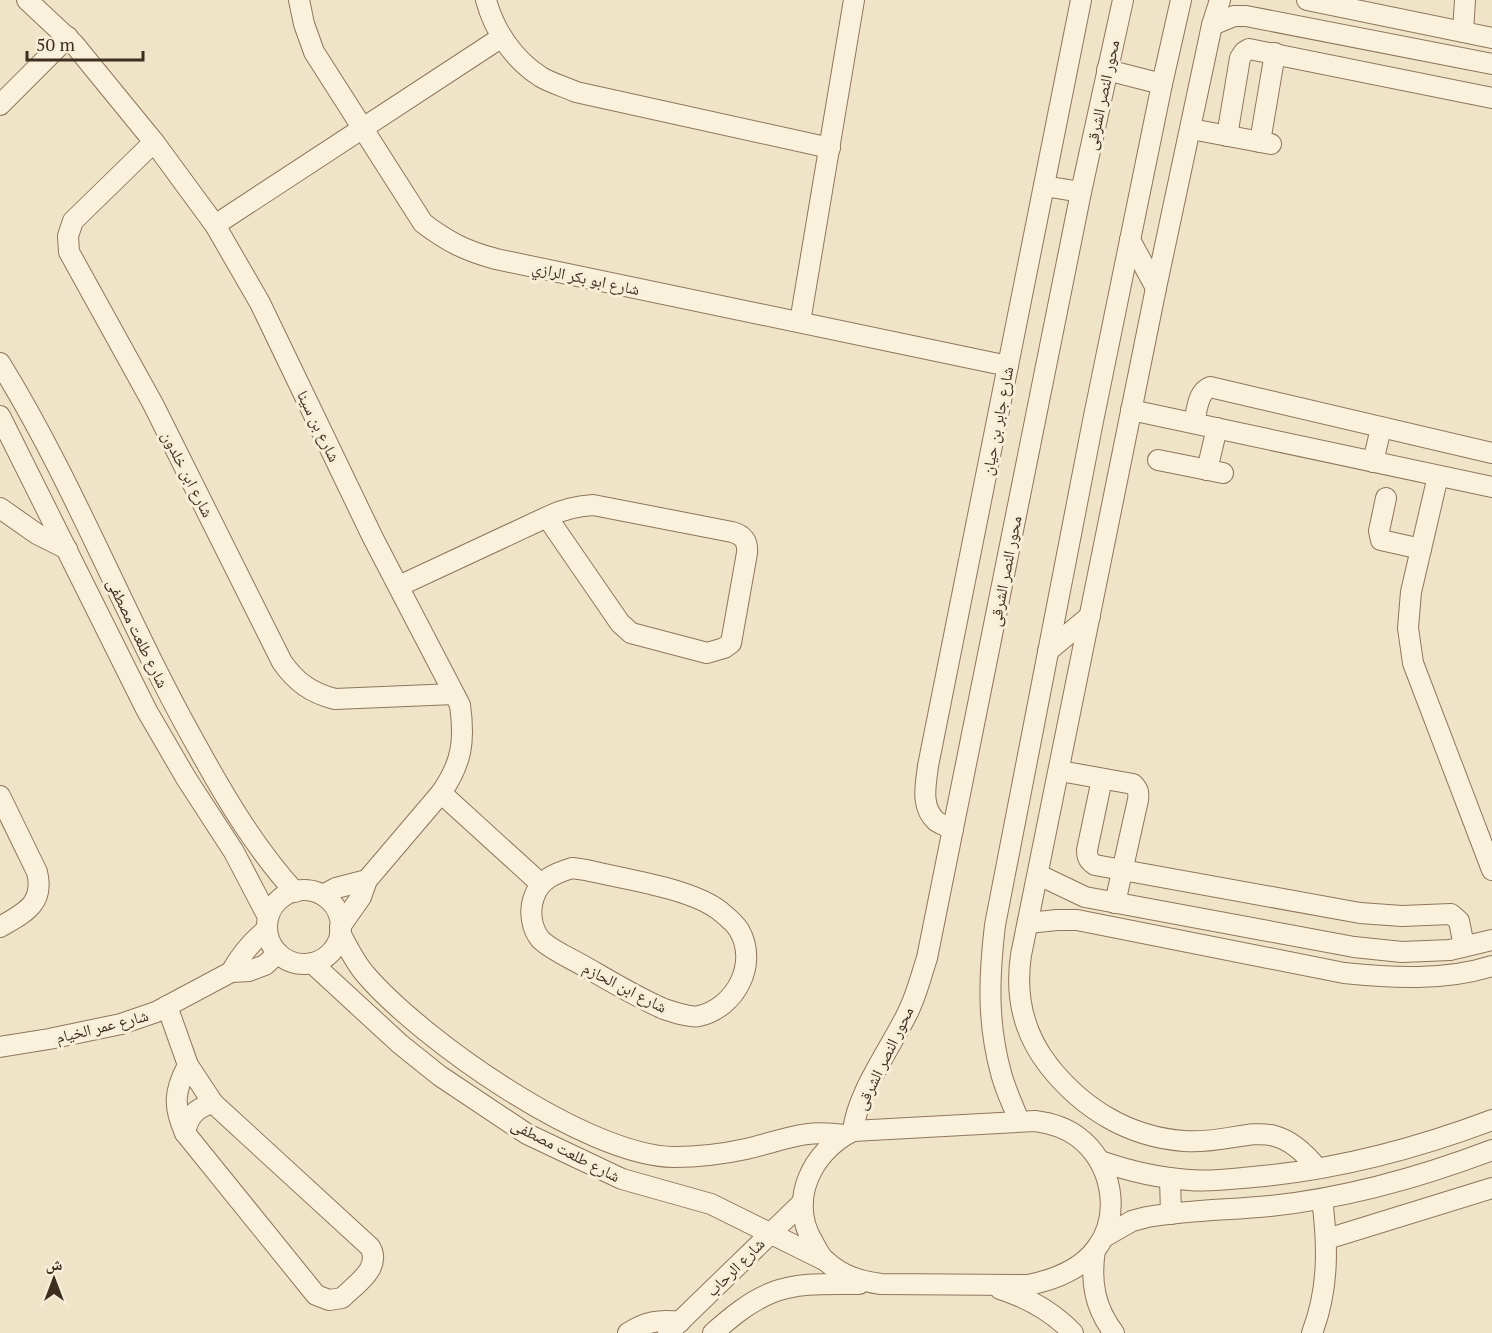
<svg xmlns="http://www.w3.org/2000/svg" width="1492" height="1333" font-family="'PT Serif','Noto Naskh Arabic',serif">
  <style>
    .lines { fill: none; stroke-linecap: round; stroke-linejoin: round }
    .minor-casing { stroke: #8d765c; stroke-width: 22 }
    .minor { stroke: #faf1dc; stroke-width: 20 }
    .labels { text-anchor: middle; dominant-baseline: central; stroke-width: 6; stroke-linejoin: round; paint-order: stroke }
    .street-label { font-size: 16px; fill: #3d2e20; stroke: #f7eed8 }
  </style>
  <rect width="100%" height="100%" fill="#f0e4c8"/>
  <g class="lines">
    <g class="minor-casing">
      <g id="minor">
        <path d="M27,0l47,44 80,98 61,83 45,78 113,235 87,167c5,36 2,58 -19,88l-74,87 -6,17 -21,30"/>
        <path d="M299,0l5,24 10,28 109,171c25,19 43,28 73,36l512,107"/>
        <path d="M486,0c8,30 27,59 55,77 10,6 24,10 35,15l254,56"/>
        <path d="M1220,0l-8,25 -56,263 -135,667c-6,41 2,78 28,111 34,43 80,71 135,75 61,4 86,-31 133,27"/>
        <polyline points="1307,0 1492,38"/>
        <polyline points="1212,25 1234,16 1246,16 1492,64"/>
        <polyline points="1463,32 1465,0"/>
        <polyline points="1107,70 1162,84"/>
        <polyline points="0,105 68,37"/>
        <polyline points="1191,129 1271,144"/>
        <polyline points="1227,136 1240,58 1244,52 1249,49 1492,98"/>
        <path d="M154,142l-81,79 -5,15 1,16 84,152 129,258c14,20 29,31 53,37l119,-5"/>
        <polyline points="1260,142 1275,53"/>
        <polyline points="1044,186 1081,192"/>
        <polyline points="215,225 502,37"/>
        <polyline points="1130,240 1156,288"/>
        <polyline points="800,322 854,0"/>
        <path d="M0,363c76,123 127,260 198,385 28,51 58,101 97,144"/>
        <polyline points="1131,410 1492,487"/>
        <polyline points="0,416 147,711 186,778 234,852 268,917"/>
        <path d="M1194,423c3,-11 3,-31 16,-36l282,66"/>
        <polyline points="1158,460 1223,473"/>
        <polyline points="1373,462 1381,428"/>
        <polyline points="1207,470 1217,428"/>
        <polyline points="1438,476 1411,592 1408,628 1413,663 1492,870"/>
        <polyline points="1386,498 1379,531 1381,540 1421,549"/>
        <polyline points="0,508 37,534 67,549"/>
        <path d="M399,586l148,-69 73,106 11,10 76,20 17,-5 7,-5 16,-90c1,-12 -4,-18 -15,-21l-139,-27c-17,1 -30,4 -46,12"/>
        <polyline points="1048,651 1090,616"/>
        <path d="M1060,771l73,13c5,5 6,8 5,16l-23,103"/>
        <path d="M1102,779l-15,71c0,8 2,11 8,15l265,48 42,3 49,-2 8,7 5,25"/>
        <polyline points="441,793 541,884"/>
        <path d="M0,796l37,76c8,32 -13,41 -37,55"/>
        <path d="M953,829c-5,-2 -13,-5 -17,-8 -16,-15 -10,-37 -8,-55l153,-766"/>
        <path d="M572,868l14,2c37,9 105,18 134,41 6,5 15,12 19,19 20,34 -4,78 -40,86 -9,2 -26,-4 -35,-7 -28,-12 -54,-28 -80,-43 -14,-8 -31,-15 -43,-26 -10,-11 -12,-30 -7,-43 6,-18 22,-24 38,-29z"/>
        <polyline points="1039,875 1085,897 1354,947 1402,952 1450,950 1492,940"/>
        <circle cx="304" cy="927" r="37"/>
        <polyline points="323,895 336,888 367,880"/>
        <path d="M1028,923l29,-3h20l267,53c48,5 101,8 148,-7"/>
        <path d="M340,933c8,14 15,30 26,42 56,65 221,181 308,182 24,0 49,-3 72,-8 40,-9 54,-20 98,-14"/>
        <polyline points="312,963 400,1044 440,1076 527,1134 622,1179 711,1204 824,1260"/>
        <path d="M231,972c10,-18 20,-30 36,-43"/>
        <path d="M167,1006l21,59c-14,26 -15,41 -3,68l131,162 13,5 13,-2c14,-14 40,-30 28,-51l-157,-144 -25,-38"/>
        <polyline points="0,1047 49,1039 121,1024 156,1012 231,972 249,971 265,965 278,953"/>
        <path d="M1019,1121c-6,-16 -14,-32 -18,-48 -14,-51 -12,-97 -6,-148l98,-504 69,-337 19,-84"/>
        <path d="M1035,1121c15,2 30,6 43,16 34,25 44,78 18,112 -16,21 -43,31 -68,36l-147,-1c-21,-3 -39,-8 -55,-23 -6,-4 -9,-12 -13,-19 -25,-42 -1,-91 40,-111z"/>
        <path d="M853,1131c4,-38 37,-82 54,-117 9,-17 14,-38 20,-56l154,-766 42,-192"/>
        <path d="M185,1133c3,-17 11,-25 28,-30"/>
        <path d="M1100,1161c29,10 58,17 89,19 21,2 42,-1 64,-3 82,-7 162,-28 239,-57"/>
        <polyline points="1170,1178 1171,1214"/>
        <path d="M1104,1237l28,-16 15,-4c40,-7 82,-7 123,-11 76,-8 151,-29 222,-56"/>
        <polyline points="1327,1239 1492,1188"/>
        <path d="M1095,1250c-5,32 0,58 19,83"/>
        <path d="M1000,1289c28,9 53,23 73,44"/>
        <path d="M628,1333c17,-11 31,-14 52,-11"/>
        <polyline points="668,1333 803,1202"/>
        <path d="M713,1333c17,-15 36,-31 58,-40 27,-11 59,-9 88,-9"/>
        <path d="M1312,1333c17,-44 16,-88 10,-134"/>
      </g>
    </g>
    <use href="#minor" class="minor"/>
  </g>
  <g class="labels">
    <g class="street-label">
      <text transform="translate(1102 95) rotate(-78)">محور النصر الشرقى</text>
      <text transform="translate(586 278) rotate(12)">شارع ابو بكر الرازي</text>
      <text transform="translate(997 421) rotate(-79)">شارع جابر بن حيان</text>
      <text transform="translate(319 426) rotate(64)">شارع بن سينا</text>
      <text transform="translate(188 474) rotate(63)">شارع ابن خلدون</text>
      <text transform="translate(1005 571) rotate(-79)">محور النصر الشرقى</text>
      <text transform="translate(138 633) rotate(64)">شارع طلعت مصطفى</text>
      <text transform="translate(625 987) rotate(27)">شارع ابن الحازم</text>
      <text transform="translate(102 1026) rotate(-14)">شارع عمر الخيام</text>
      <text transform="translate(884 1058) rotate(-64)">محور النصر الشرقى</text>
      <text transform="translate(566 1150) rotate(27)">شارع طلعت مصطفى</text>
      <text transform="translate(735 1267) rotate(-45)">شارع الرحاب</text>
    </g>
  </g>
  <g transform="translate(54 1279)" stroke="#f7eed8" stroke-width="4.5" paint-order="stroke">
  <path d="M0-4.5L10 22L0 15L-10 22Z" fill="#3d2e20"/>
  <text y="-9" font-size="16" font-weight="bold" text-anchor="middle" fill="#3d2e20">ش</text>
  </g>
  <path d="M27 51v9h116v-9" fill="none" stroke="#3d2e20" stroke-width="3"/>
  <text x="36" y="51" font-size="18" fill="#3d2e20" stroke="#f7eed8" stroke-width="4.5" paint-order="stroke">50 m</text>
</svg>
